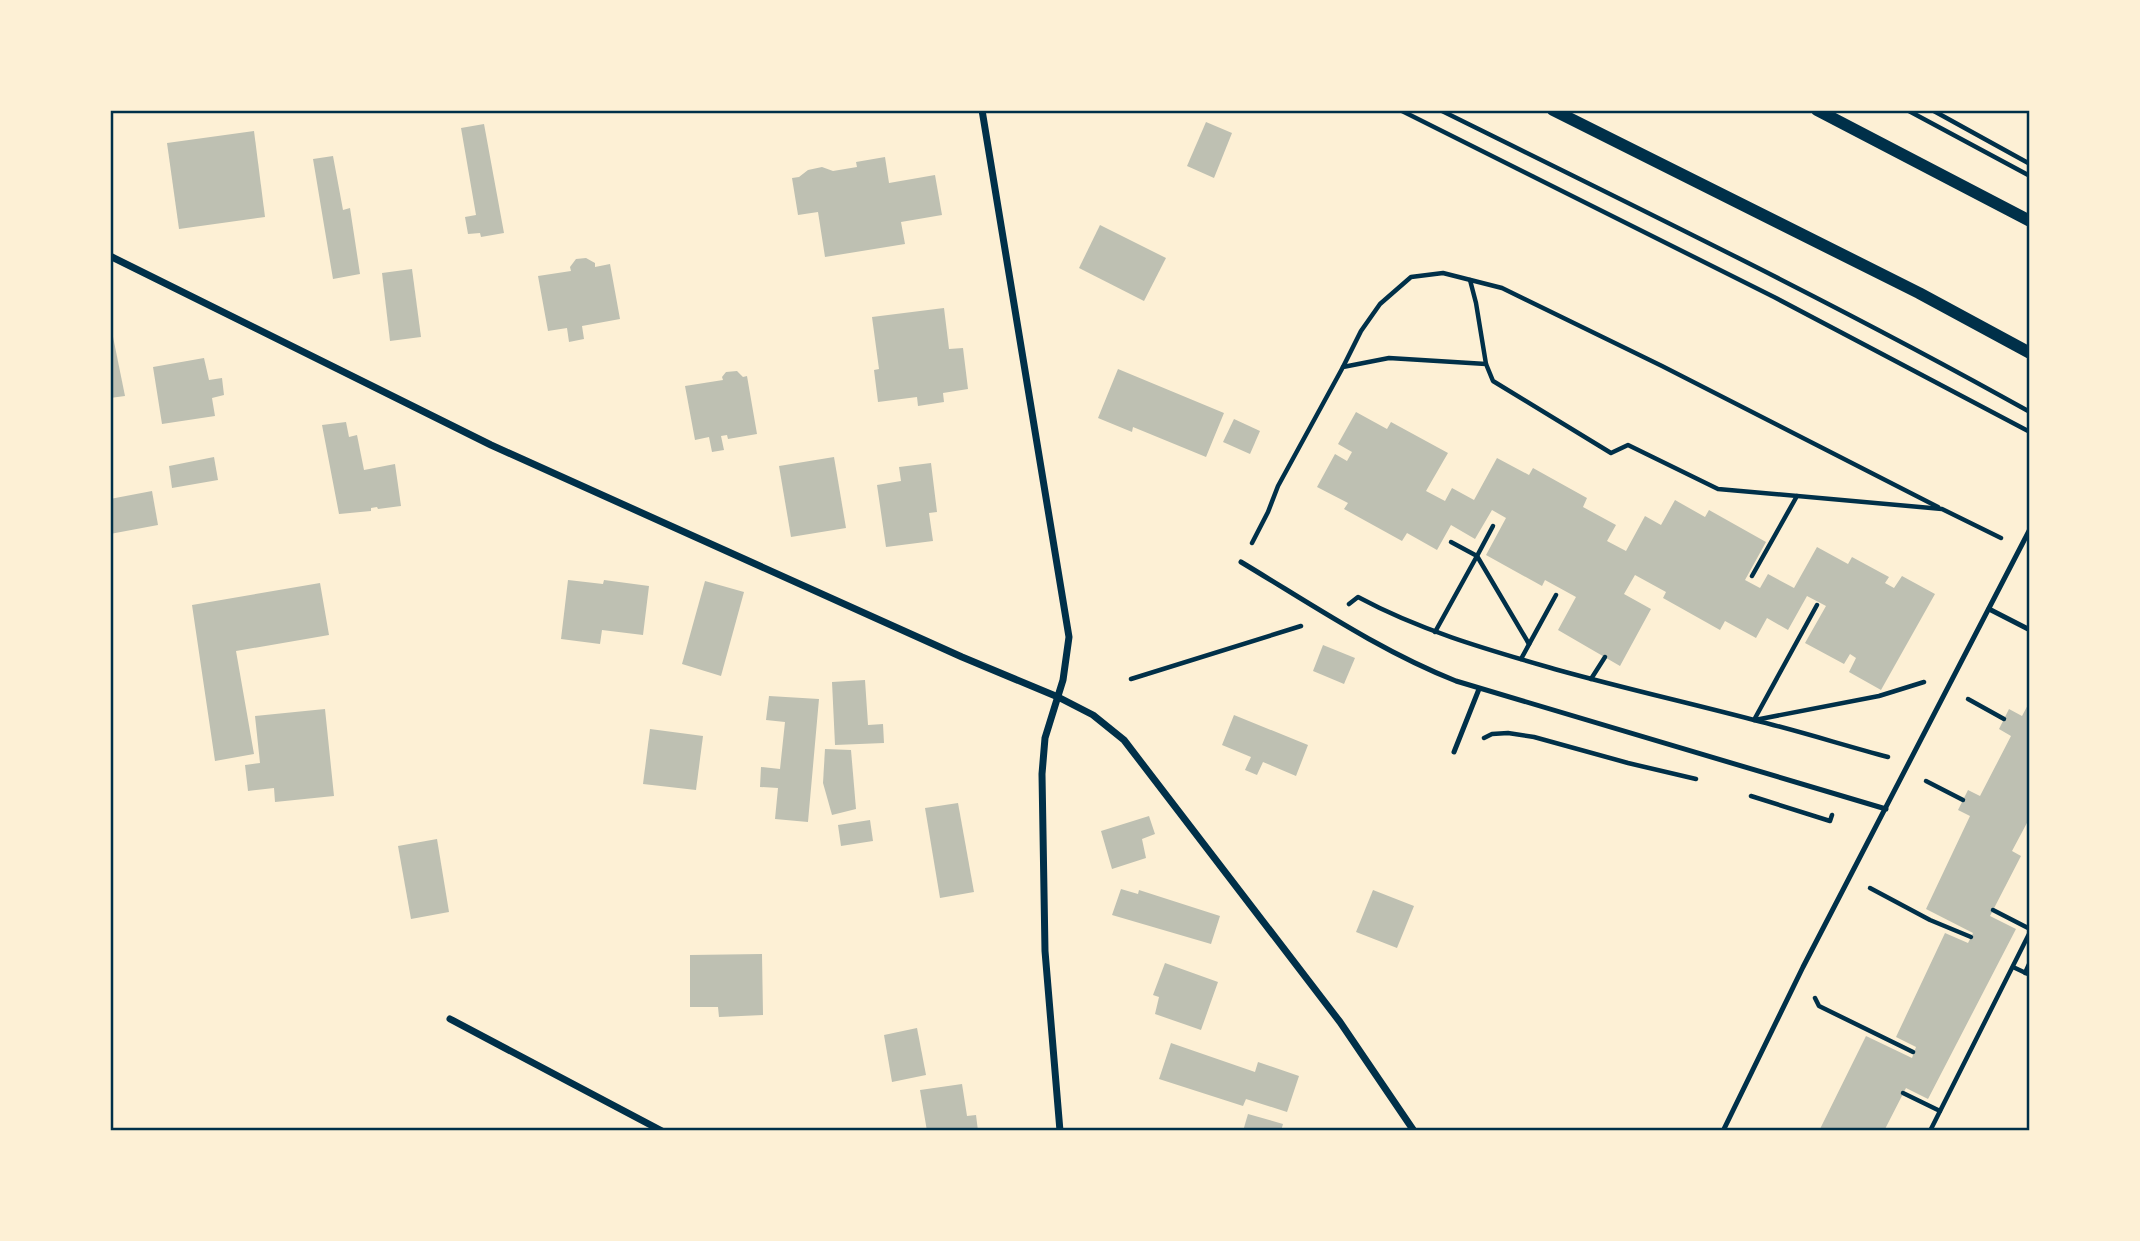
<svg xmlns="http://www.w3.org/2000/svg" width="2140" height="1241" font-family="'Noto Serif',serif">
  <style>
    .building { fill: #bec0b2 }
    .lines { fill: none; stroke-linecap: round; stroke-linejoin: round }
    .path { stroke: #003049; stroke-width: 4.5 }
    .service { stroke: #003049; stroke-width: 5 }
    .minor { stroke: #003049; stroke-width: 7 }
    .tertiary { stroke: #003049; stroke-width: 12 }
    .neatline { fill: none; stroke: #003049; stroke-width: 2.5 }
  </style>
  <rect width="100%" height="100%" fill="#fdf0d5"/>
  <g class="building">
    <polygon points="1206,122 1232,133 1214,178 1187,166"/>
    <polygon points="484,124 504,233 481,237 480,233 468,234 465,217 476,215 461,128"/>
    <polygon points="254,131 265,217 179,229 167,143"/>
    <polygon points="333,156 343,210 350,208 360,274 333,279 313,159"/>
    <polygon points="885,157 889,183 935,175 942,215 901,222 905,244 825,257 818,212 798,215 792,178 799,177 808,170 822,167 833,171 857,167 856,162"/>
    <polygon points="1100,225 1166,258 1144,301 1079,268"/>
    <polygon points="586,258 595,263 595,267 610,264 620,319 582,326 584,339 569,342 567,328 548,331 538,276 571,271 570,267 576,259"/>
    <polygon points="412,269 421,337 390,341 382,273"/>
    <polygon points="944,308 949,349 963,348 968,389 943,393 944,402 918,406 917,397 878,402 874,370 879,369 872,317"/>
    <polygon points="110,322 125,396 110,398"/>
    <polygon points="204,358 209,380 222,378 224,395 212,398 215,416 162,424 153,367"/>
    <polygon points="1118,369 1224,413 1206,457 1133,427 1132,432 1098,418"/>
    <polygon points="737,371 743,377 747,376 757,434 728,439 727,435 721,436 724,450 712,452 709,437 695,440 685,386 723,380 722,377 726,372"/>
    <polygon points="1356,412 1387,429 1391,422 1448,453 1426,491 1445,501 1452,488 1474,500 1497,458 1529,475 1533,468 1587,498 1583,507 1616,525 1607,541 1626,551 1645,516 1661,525 1675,500 1705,517 1709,510 1766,542 1745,580 1760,588 1768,574 1794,588 1817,547 1848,564 1852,557 1889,577 1885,583 1894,588 1902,576 1935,594 1881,690 1849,672 1856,658 1850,654 1844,664 1805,643 1826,606 1807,596 1788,630 1767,618 1756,638 1725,621 1720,630 1663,598 1666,592 1635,575 1624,594 1651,609 1620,666 1558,630 1576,597 1545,580 1542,586 1486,555 1506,518 1492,510 1475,539 1451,525 1437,550 1407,533 1402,541 1344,509 1348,503 1317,487 1335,454 1347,461 1352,452 1338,444"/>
    <polygon points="1234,419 1260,431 1250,454 1223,442"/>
    <polygon points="346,422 349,437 357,435 364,470 395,464 401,506 378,509 377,507 371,508 371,511 339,514 322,425"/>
    <polygon points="214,457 218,480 172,488 169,466"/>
    <polygon points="834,457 846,528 791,537 779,466"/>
    <polygon points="931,463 937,512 929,513 933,541 886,547 877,485 901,481 899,467"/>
    <polygon points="152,491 158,525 110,534 110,499"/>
    <polygon points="568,580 603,584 604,580 649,586 643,635 602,630 600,644 561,639"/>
    <polygon points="705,581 744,592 721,676 682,664"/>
    <polygon points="320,583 329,635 236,651 254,754 215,761 192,605"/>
    <polygon points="1323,645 1355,658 1344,684 1313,671"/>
    <polygon points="865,680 868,725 883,724 884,743 835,745 832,682"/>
    <polygon points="769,696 819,699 808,822 775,819 778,788 760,787 761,767 780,769 785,722 766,720"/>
    <polygon points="2030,701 2030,822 2028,821 2012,851 2021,856 1990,916 2016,929 1928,1099 1906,1088 1884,1131 1819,1131 1866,1036 1912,1058 1916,1047 1896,1037 1945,933 1968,943 1973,933 1926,909 1970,816 1958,810 1968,790 1980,796 2011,736 1999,729 2009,709 2022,716"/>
    <polygon points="325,709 334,796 275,802 274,788 248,791 245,765 260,763 255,716"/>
    <polygon points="1234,715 1308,745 1296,776 1263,762 1257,775 1245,770 1251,757 1222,745"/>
    <polygon points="650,729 703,736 696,790 643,784"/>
    <polygon points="825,749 851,750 856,809 832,815 823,783"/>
    <polygon points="958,803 974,892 940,898 925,808"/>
    <polygon points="1149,816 1155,834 1142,839 1146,858 1112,869 1101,831"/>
    <polygon points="870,820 873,841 841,846 838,825"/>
    <polygon points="437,839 449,912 411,919 398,846"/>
    <polygon points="1121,889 1138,894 1139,890 1220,916 1211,944 1112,915"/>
    <polygon points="1373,890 1414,906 1397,948 1356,932"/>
    <polygon points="762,954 763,1015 719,1017 718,1007 690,1007 690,955"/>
    <polygon points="1165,963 1218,982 1201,1030 1155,1014 1159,997 1153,995"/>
    <polygon points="917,1028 926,1075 892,1082 884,1035"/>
    <polygon points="1171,1043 1255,1072 1258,1062 1299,1076 1287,1112 1246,1099 1243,1106 1159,1079"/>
    <polygon points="962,1084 967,1116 976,1115 978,1131 927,1131 920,1090"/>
    <polygon points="1248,1114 1283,1124 1281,1131 1243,1131"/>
  </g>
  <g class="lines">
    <g class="path">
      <polyline points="1400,110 1774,297 2030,432"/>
      <path d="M1440,110c198,98 397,194 590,302"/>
      <polyline points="1907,110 2030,176"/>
      <polyline points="1932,110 2030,164"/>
      <polyline points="1470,280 1476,303 1486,364"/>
      <polyline points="1343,367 1361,331 1380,304 1411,277 1443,273 1502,288 1662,366 1938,507"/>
      <polyline points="1451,542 1477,556 1493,526"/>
      <polyline points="1252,543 1268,512 1278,486 1343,367 1389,358 1486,364 1493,381 1611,453 1628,445 1718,489 1942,509 2001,538"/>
      <polyline points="1752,576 1797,496"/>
      <path d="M1349,604l9,-7c63,34 131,53 200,73 65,18 131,33 196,50 45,11 89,25 134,37"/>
      <polyline points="1435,632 1477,556 1529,644"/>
      <polyline points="1521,659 1556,595"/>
      <polyline points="1131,679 1301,626"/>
      <polyline points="1591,679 1605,657"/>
      <polyline points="1968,699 2004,719"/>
      <polyline points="1754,720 1817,605"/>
      <polyline points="1755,720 1879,696 1924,682"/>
      <polyline points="1484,738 1492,734 1508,733 1534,737 1628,763 1696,779"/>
      <polyline points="1926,781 1963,800"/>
      <polyline points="1751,796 1830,821 1832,815"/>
      <polyline points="1870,888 1930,920 1971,937"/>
      <polyline points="1993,910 2030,929"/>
      <polyline points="2013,967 2030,975"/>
      <polyline points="2025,973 2030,962"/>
      <polyline points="1815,998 1819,1006 1913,1052"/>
      <polyline points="1903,1093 1940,1111"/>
      <polyline points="1930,1131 2030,932"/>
    </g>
    <g class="service">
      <path d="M1241,562c70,42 139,89 215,119l430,128"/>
      <polyline points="1989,609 2030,630"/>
      <polyline points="1454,752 1479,689"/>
      <polyline points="1723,1131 1803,967 2030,529"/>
    </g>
    <g class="minor">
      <polyline points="982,110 1069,637 1063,680 1045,738 1042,774 1045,951 1060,1131"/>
      <polyline points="110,256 491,445 962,657 1058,697 1093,715 1124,740 1340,1022 1414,1131"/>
      <polyline points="450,1019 662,1131"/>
    </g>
    <g class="tertiary">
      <polyline points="1553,110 1919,293 2030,353"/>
      <polyline points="1817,110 2030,221"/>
    </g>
  </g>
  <rect width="2140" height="1241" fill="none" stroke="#fdf0d5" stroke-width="224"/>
  <rect x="112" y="112" width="1916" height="1017" class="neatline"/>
</svg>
